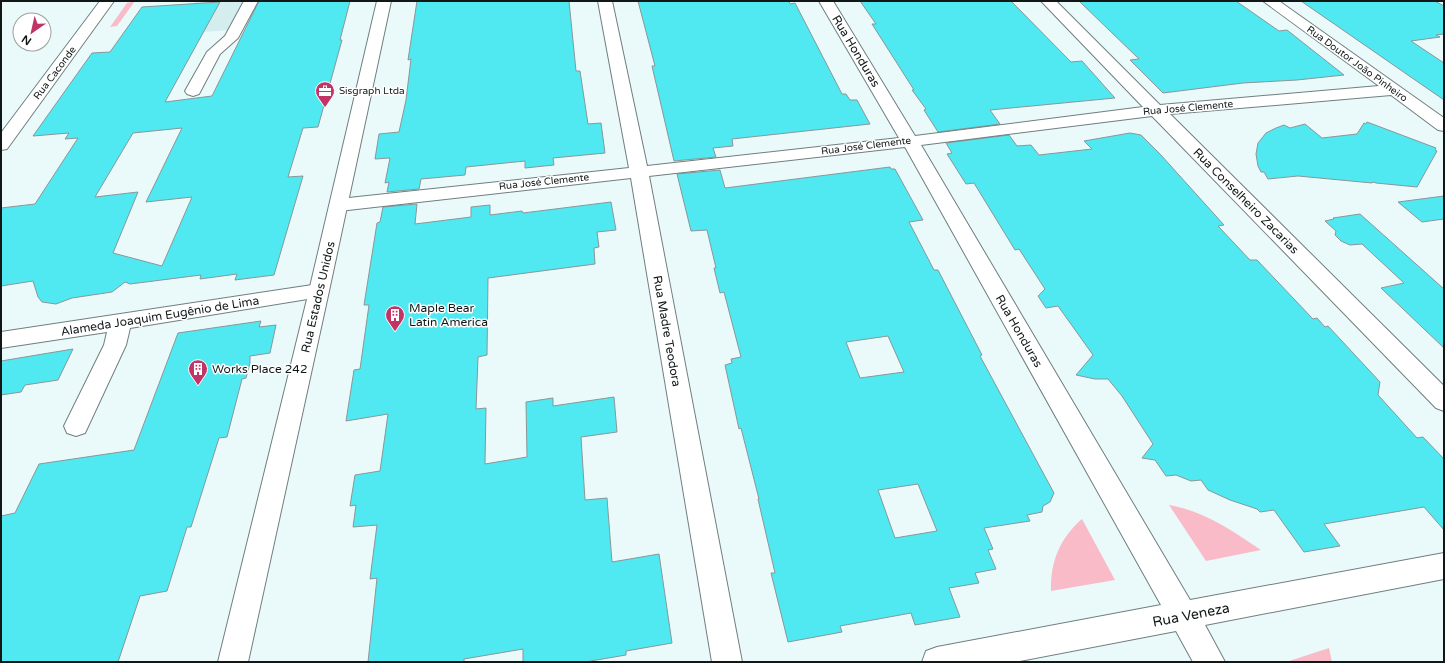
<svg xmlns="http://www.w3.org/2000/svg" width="1445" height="663" font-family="'Varela Round',sans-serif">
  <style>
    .built { fill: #d4eeef }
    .green { fill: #f9bbc8 }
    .building { fill: #50e9f1; stroke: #899798; fill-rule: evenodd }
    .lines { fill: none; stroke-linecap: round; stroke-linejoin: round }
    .minor-casing { stroke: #707e7f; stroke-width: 2 }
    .major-casing { stroke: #707e7f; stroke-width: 2 }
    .minor { fill: #fff; fill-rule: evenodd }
    .major { fill: #fff; fill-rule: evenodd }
    .labels { text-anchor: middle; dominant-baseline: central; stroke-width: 3; stroke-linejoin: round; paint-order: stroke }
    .far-street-label { font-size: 10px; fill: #111717; stroke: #fff }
    .far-poi-label { font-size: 10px; fill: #111717; stroke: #fff; text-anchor: start }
    .street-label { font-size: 12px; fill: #111717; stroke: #fff }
    .poi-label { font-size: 12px; fill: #111717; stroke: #fff; text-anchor: start }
    .near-street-label { font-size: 14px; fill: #111717; stroke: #fff }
  </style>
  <rect width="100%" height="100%" fill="#eafafb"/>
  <polygon class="built" points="196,1 245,1 231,30 176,34"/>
  <g class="green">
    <polygon points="135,1 117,26 110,27 127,3"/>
    <path d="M1169,505c36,6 63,26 92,45l-55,11z"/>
    <path d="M1082,519l33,61 -64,11c-1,-29 9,-53 31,-72z"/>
    <polygon points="1329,648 1332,662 1286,662"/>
  </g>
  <g class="building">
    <path d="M259,1h91l-10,39h2l-24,87 -15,1 -15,49 15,-1 -29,99 -39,5 2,-6 -37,5 1,-4 -71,9 -5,-2 -13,10 -40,6 -16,6 -14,-2 -4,-5 -5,-16 -32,5v-78l34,-4 43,-66 -13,1 4,-6 -36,3 59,-83 18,-1 32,-45 78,-5 -55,100 47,-6zM182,128l-36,74 46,-5 -30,69 -49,-13 25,-61 -43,5 38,-64z"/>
    <polygon points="417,1 569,1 576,71 580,71 588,124 601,123 605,153 553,158 554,165 525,168 525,161 466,167 465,175 421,179 419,189 387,192 389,182 385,183 390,158 375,159 379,134 399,132 406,100 411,59 408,60"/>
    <polygon points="638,1 789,1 790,4 795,3 842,94 846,94 850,100 857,100 870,124 732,139 733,146 713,148 716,157 674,161 652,66 655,66"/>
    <polygon points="860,1 1011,1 1071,62 1082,61 1115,98 990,110 1000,124 938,132 924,110 926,109 912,90 914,90 872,24 876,24"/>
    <polygon points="1079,1 1236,1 1279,31 1287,30 1344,75 1297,80 1243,83 1163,93 1130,60 1139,59"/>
    <polygon points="1301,1 1435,1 1444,6 1444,34 1436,35 1440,37 1411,41 1444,63 1444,100"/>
    <polygon points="1367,122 1436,148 1435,150 1437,151 1417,187 1376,183 1373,182 1372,183 1298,176 1268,179 1264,172 1261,172 1258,166 1256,154 1258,143 1266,133 1276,128 1284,125 1290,128 1305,124 1322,138 1357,134 1364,123 1366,124"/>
    <polygon points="1130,133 1141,135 1160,154 1224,225 1218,226 1250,260 1257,260 1313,319 1317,318 1325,327 1328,326 1380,382 1378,395 1417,438 1423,437 1444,459 1444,530 1424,507 1324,524 1340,546 1304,552 1274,510 1260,512 1257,509 1230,500 1208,490 1201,480 1191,481 1176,475 1166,476 1155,460 1142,458 1153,444 1122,396 1108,379 1095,379 1076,375 1093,355 1058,306 1046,308 1038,296 1045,289 1019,249 1015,250 974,183 966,184 947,154 952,153 946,143 1009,135 1017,146 1031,145 1039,155 1092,149 1084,141"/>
    <path d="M890,167l1,2h4l28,51 -14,2 25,48h4l44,85 -2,1 74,137 -4,9 -7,4 -1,6 -15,3 3,6 -46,7 9,21 -5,1 8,19 -21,4 4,10 -30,5 11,29 -45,8 -4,-12 -71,13 2,6 -54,10 -17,-69h4l-17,-74h1l-18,-71 -2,1 -14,-64 7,-2 -1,-4 10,-2 -17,-65 -4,1 -6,-25h2l-9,-38 -16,1 -14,-57 43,-4 5,18zM888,336l16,36 -44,6 -14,-36zM918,484l19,47 -42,7 -17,-48z"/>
    <polygon points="1444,196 1444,219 1422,222 1398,202"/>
    <polygon points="611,202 616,230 597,232 599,247 594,248 595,264 488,278 487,355 478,357 476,409 486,408 485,464 527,457 526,402 553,398 553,406 614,397 617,432 581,437 585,500 607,498 612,562 659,554 672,643 626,651 626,655 585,662 523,662 523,649 464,659 464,662 368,662 377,578 370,579 377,525 353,527 356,505 350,506 355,475 380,471 388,414 346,421 354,370 360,369 369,305 364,305 377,223 380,222 383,207 417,204 415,224 471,217 471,207 490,205 490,215 522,211 523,213"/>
    <polygon points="1360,214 1444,289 1444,348 1381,288 1404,283 1362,244 1350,245 1341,241 1335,235 1336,231 1325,221 1334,219 1333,218"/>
    <polygon points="261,321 259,327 276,325 270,353 250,356 250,363 246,378 242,379 227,437 219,438 191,527 187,527 167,591 140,596 118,662 1,662 1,516 15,513 39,464 134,450 178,333"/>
    <polygon points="73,349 58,380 25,385 21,392 1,395 1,361"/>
  </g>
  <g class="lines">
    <g class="minor-casing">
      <g id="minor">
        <polygon points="100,1 114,1 7,149 1,150 1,133"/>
        <polygon points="244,1 258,1 238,38 220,54 199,94 193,96 187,94 185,91 207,52 225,36"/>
        <polygon points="598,1 612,1 647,166 899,138 819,1 833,1 915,136 1143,107 1041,1 1056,1 1160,105 1379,86 1263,1 1279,1 1444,118 1444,131 1438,130 1391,95 1170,114 1444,386 1444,411 1436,408 1152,116 921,145 1190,600 1444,553 1444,579 1205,625 1225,662 1193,662 1176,631 1015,662 922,662 926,651 937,647 1161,605 905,147 649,176 742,662 712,662 631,178 339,211 332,209 330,205 332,201 339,199 629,168"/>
        <polygon points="319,284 326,286 329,291 326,296 130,328 126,345 85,433 76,436 67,433 64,426 104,345 107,332 1,348 1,332"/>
      </g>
    </g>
    <g class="major-casing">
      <polygon id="major" points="377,1 391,1 329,291 248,662 218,662 309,291"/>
    </g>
    <use href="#minor" class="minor"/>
    <use href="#major" class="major"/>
  </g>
  <defs>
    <g id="office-pin" transform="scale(1)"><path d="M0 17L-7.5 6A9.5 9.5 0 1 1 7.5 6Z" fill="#c23465" stroke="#fff"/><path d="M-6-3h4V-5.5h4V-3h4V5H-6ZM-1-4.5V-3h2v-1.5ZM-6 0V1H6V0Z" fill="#fff"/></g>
    <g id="building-pin" transform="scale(1)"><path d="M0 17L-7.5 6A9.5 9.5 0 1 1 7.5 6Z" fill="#c23465" stroke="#fff"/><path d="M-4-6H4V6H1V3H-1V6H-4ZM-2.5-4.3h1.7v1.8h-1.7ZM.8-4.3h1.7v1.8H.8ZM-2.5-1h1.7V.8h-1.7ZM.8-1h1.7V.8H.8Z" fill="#fff"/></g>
  </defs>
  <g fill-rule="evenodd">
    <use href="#office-pin" x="325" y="91"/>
    <use href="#building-pin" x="395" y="315"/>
    <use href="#building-pin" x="198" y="369"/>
  </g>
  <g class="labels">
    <g class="far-street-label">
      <text transform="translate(1357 64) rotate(36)">Rua Doutor João Pinheiro</text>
      <text transform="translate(55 73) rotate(-53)">Rua Caconde</text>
      <text transform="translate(1188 108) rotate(-5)">Rua José Clemente</text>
      <text transform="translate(866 146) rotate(-7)">Rua José Clemente</text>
      <text transform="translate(544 182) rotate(-6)">Rua José Clemente</text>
    </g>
    <g class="far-poi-label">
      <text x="339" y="91">Sisgraph Ltda</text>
    </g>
    <g class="street-label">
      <text transform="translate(856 51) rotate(59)">Rua Honduras</text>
      <text transform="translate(1246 201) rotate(45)">Rua Conselheiro Zacarias</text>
      <text transform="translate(318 297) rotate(-77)">Rua Estados Unidos</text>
      <text transform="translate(160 316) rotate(-9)">Alameda Joaquim Eugênio de Lima</text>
      <text transform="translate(667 331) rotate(80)">Rua Madre Teodora</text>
      <text transform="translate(1019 331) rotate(60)">Rua Honduras</text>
    </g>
    <g class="poi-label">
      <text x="409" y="308">Maple Bear<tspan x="409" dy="14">Latin America</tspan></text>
      <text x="212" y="369">Works Place 242</text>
    </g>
    <g class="near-street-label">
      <text transform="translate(1191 615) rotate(-11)">Rua Veneza</text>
    </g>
  </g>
  <rect width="1445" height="663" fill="none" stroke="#111717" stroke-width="4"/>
  <g transform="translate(32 32) rotate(214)"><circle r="19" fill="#ffffff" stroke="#a0a2a2"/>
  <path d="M0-3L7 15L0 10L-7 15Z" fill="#c23465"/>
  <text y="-6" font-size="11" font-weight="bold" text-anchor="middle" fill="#111717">N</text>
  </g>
</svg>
